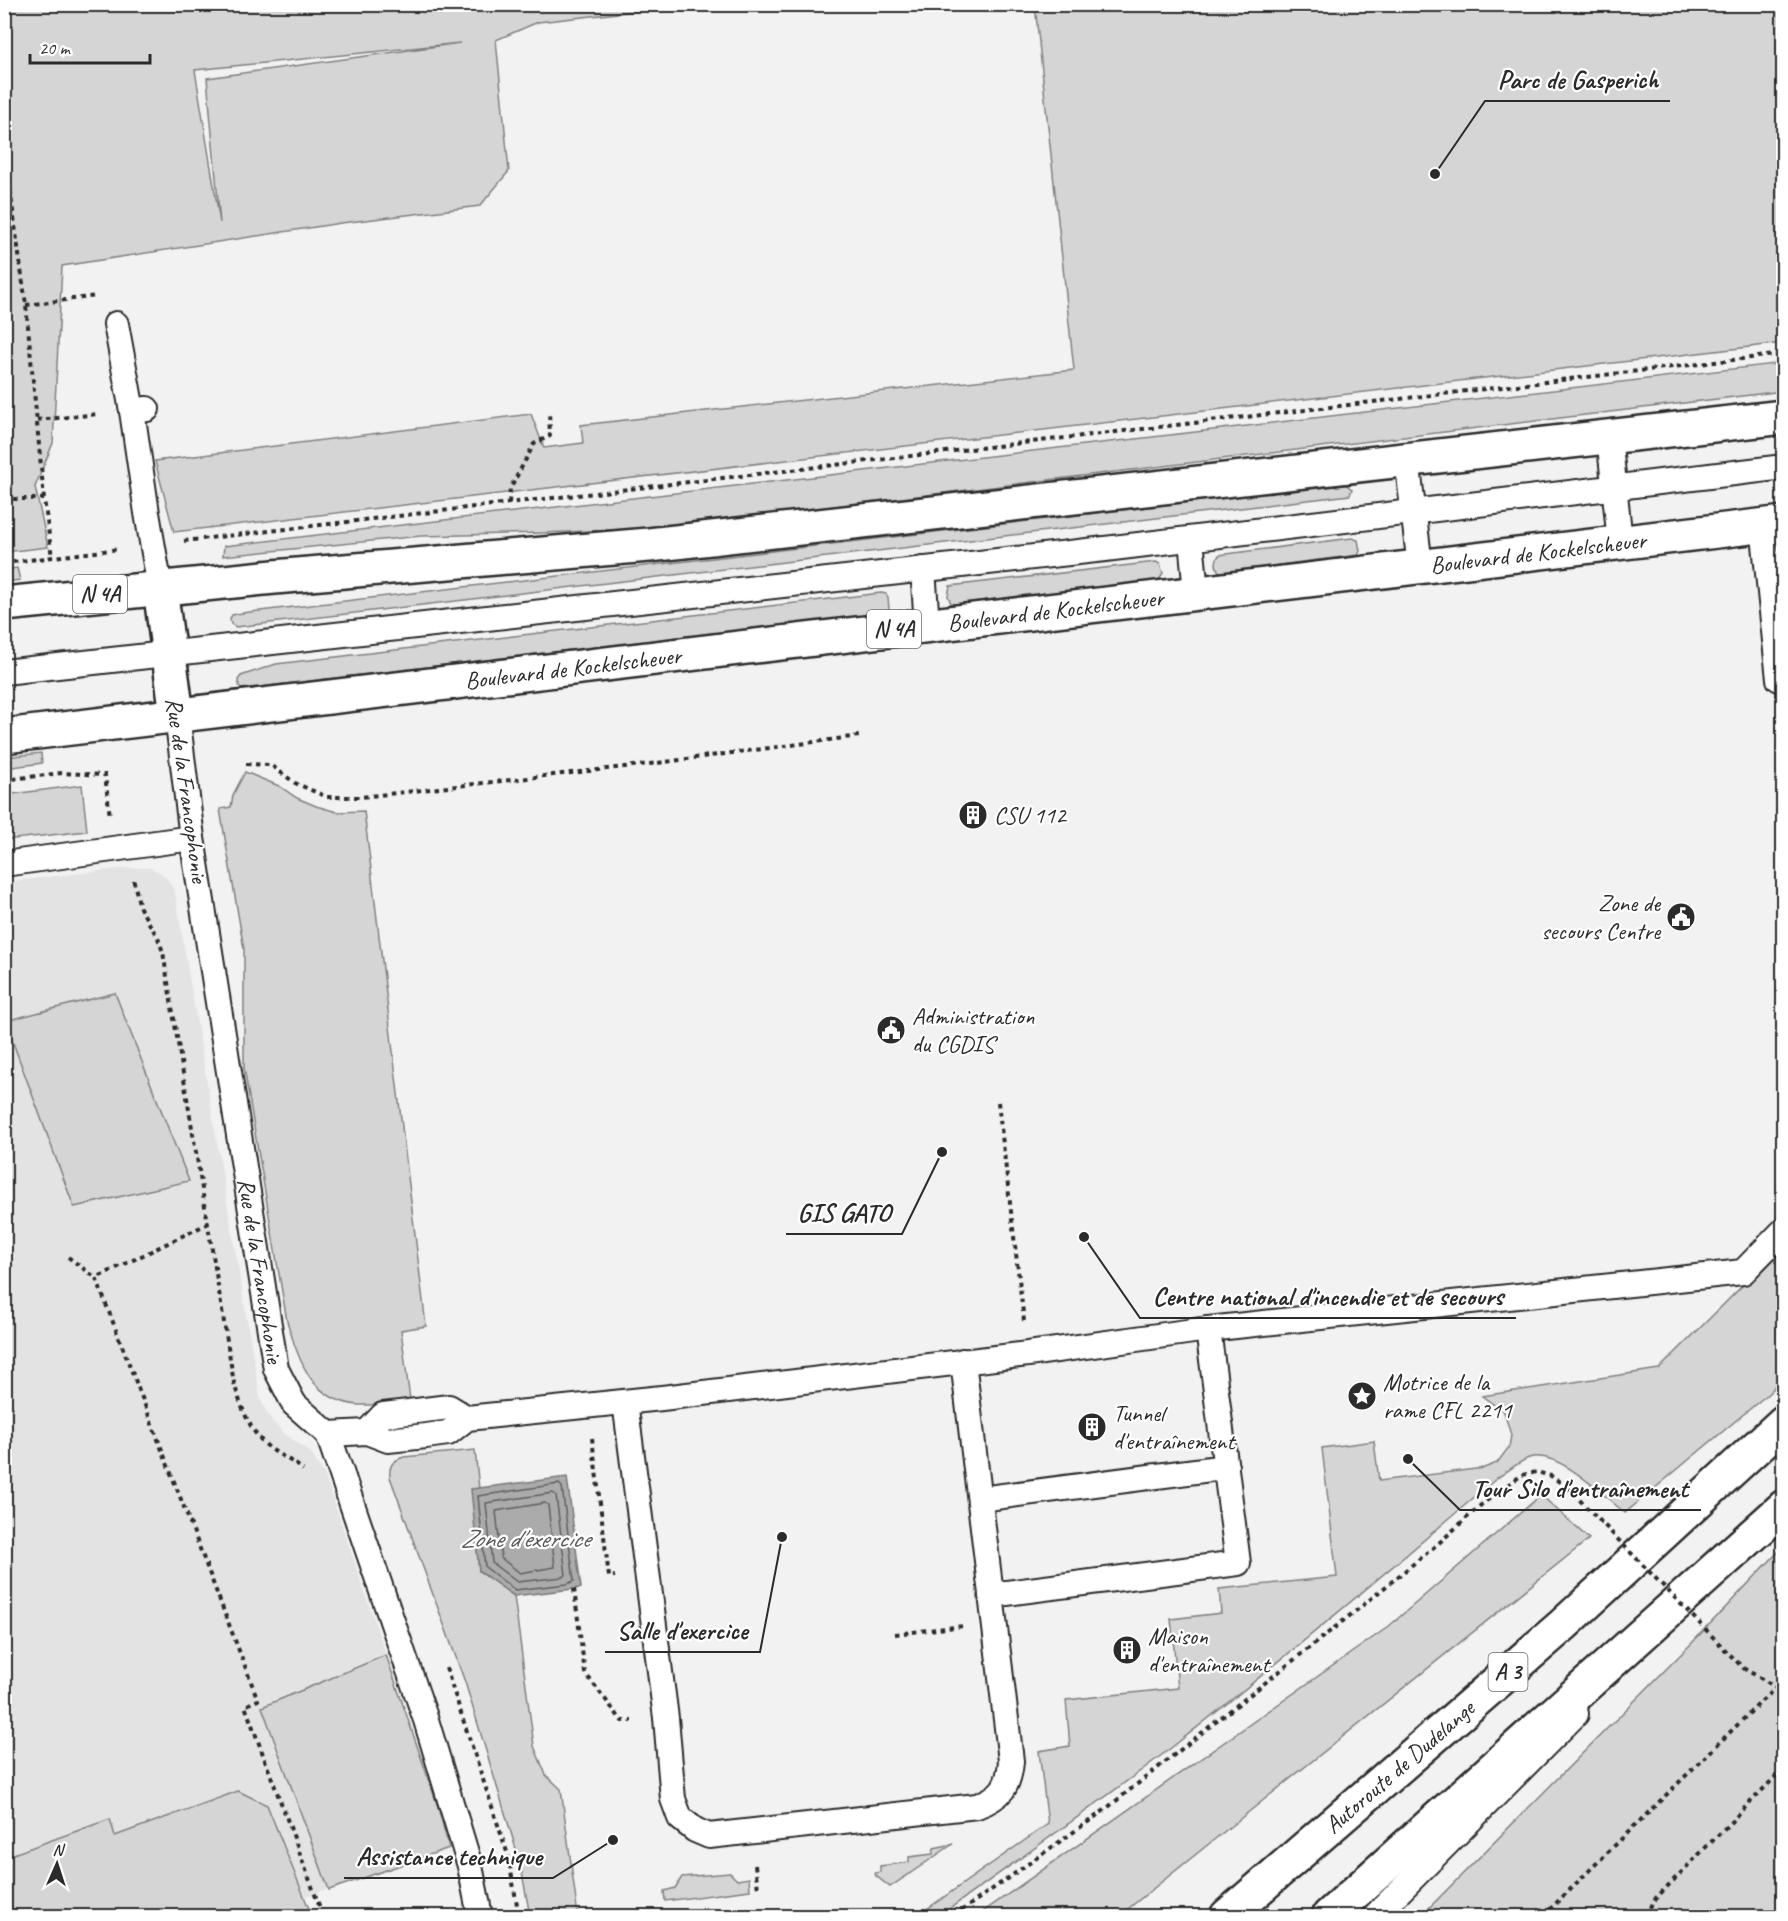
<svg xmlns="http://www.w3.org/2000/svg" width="1788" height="1921" font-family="Caveat,sans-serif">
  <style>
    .built { fill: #e3e3e3 }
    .green { fill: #d5d5d5; stroke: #808080; stroke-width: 1.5; fill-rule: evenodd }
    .water { fill: #ababab; stroke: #787878; stroke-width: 1.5 }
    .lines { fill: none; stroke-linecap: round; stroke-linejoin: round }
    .shore { stroke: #5e5e5e; stroke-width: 1.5 }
    .service-casing { stroke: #2b2b2b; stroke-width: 28 }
    .minor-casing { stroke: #2b2b2b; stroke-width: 38 }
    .primary-casing { stroke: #2b2b2b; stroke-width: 38 }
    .motorway-casing { stroke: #2b2b2b; stroke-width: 38 }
    .path { stroke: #2b2b2b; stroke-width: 4; stroke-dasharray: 4.5 4.5; stroke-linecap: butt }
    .service { stroke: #fff; stroke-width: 24 }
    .minor { stroke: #fff; stroke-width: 33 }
    .primary { stroke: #fff; stroke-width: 33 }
    .motorway { stroke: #fff; stroke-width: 33 }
    .path-bridge { stroke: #2b2b2b; stroke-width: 4; stroke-dasharray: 4.5 4.5; stroke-linecap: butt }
    .labels { text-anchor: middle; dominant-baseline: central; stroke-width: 4.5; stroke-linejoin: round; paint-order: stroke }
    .shield { fill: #fff; stroke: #6b6b6b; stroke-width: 1.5 }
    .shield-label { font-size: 22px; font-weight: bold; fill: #2b2b2b }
    .street-label { font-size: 24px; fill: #2b2b2b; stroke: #fff }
    .poi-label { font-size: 24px; fill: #2b2b2b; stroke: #fff; text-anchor: start }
    .water-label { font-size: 26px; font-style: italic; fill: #585858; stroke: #fff }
    .leader { fill: none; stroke: #2b2b2b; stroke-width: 2 }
    .callout-dot { fill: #2b2b2b; stroke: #fff; stroke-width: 2 }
    .callout-label { font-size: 26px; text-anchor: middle; font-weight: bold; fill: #2b2b2b; stroke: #fff; stroke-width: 4.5; stroke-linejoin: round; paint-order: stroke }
  </style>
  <rect width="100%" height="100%" fill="#f2f2f2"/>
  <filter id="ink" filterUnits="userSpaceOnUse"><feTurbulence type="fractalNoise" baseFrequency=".0167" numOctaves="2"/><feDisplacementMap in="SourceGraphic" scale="12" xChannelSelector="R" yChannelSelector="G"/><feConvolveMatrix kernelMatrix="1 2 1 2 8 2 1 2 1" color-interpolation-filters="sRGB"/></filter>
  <g filter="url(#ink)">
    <polygon class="built" points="126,868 150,868 161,873 169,881 175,893 260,1397 266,1412 274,1423 285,1434 311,1453 325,1476 438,1807 449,1848 304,1897 267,1805 238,1791 115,1836 110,1819 5,1857 5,882"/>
    <g class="green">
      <path d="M645,5v5l-107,12 -42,18 13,131 -29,35 -139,17 -279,43 -9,177 -18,44 13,60 -43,5v-547zM460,43l-253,35 13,145 -25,-153z"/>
      <polygon points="1035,5 1783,5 1783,343 174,532 155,461 531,414 544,448 583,443 581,425 1074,370"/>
      <polygon points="1783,363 1783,391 711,521 631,529 543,533 421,536 223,556 224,546"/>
      <polygon points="1345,484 1352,489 1350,495 236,627 231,624 230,619 232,615 242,613"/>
      <path d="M1352,538l6,2 2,11 -2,4 -134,17h-5c-4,-7 -4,-11 0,-17z"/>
      <polygon points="1156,562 1160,564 1163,573 1159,580 955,604 951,603 948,596 950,586"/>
      <polygon points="17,568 20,580 5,582 5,570"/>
      <polygon points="881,593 886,594 888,597 889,609 884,613 242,689 239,686 238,680 241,676 276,664"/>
      <polygon points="41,753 42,763 5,768 5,757"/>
      <path d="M245,772l34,14 18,12 19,8 21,6 27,-1 62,515 -25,4 9,70c-17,2 -35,6 -52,5 -48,-5 -59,-45 -71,-84l-43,-253v-119l-24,-140 11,-2 2,-12z"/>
      <polygon points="82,785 87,831 5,840 5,795"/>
      <polygon points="115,993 189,1181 74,1207 5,1021"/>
      <path d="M1783,1245v131l-14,17 -144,120c-22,-18 -67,-64 -96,-55 -11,4 -22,14 -32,20 -107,91 -215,183 -326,270 -76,58 -154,113 -232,168h-22l131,-92 -9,-73 31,-5 -4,-46 112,-12 -7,-69 50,-6 -2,-24 118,-12 -15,-129 52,-7 5,40 105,-13 13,-5 12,-16 2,-12 -7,-23 -22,-16 177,-27z"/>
      <path d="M475,1450l4,39h-7l7,82 35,25 20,150 12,29 15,14 17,127h-48l-10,-54 -55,-180 -75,-205c-1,-12 2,-16 14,-20z"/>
      <polygon points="1541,1495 1589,1539 1119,1916 977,1916 1388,1627"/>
      <polygon points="1783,1547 1783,1916 1421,1916 1690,1645"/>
      <polygon points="386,1655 438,1807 449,1848 329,1890 262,1707"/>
      <polygon points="238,1791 267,1805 312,1916 5,1916 5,1857 110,1819 115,1836"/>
      <polygon points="953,1844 890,1887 876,1876 875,1873 880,1872 880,1866 909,1862 909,1857 933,1854 934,1848"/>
      <polygon points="730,1873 737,1880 749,1878 750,1890 665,1901 664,1891 675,1888 682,1877"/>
    </g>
    <polygon class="water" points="567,1477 581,1588 514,1596 479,1571 471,1489"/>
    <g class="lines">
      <g class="shore">
        <polygon points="559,1484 562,1487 574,1581 567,1584 515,1590 485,1567 478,1496"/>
        <polygon points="553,1493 556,1495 566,1575 563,1577 517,1582 492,1563 486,1503"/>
        <polygon points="545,1503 548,1505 555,1567 520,1573 501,1558 496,1511"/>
      </g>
      <g class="service-casing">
        <g id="service">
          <polyline points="116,324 132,411"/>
          <polyline points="147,409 132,411 147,513 160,588"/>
          <polyline points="1609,436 1620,542"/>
          <polyline points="1407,459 1420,566"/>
          <polyline points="1763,525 1779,679"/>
          <polyline points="1191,539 1196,593"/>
          <polyline points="923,569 927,625"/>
          <polyline points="4,672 1105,549 1784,467"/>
          <path id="s1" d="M177,715l15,123 84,531 18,35 34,30 98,286 44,146 10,50"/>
          <polyline points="4,864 192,838"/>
          <path d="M625,1402l41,316 7,81 7,19 15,12 14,6 268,-30c24,-9 32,-19 34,-45l-48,-400"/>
          <polyline points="367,1432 383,1415 392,1414 449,1407 467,1418"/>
          <polyline points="328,1434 367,1432 388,1440 426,1436 448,1433 467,1418 662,1398 1028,1354 1208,1329 1743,1272 1784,1230"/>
          <polyline points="980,1499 1226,1467"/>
          <polyline points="991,1595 1238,1563 1208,1329"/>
          <polyline points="1375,1916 1576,1714"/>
        </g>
      </g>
      <g class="minor-casing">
        <polyline id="minor" points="160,588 177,715"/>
      </g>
      <g class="primary-casing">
        <g id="primary">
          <polyline points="4,604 274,577 649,545 1784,417"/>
          <path id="s2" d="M4,736l1780,-213"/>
        </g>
      </g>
      <g class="motorway-casing">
        <g id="motorway">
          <path id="s3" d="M1227,1916l336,-291 221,-203"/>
          <polyline points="1329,1916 1784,1507"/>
        </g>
      </g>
      <g class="path">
        <polyline points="4,146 26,305 44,499 52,557"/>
        <polyline points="26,305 97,296"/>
        <polyline points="37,420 99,414"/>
        <polyline points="4,499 44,499"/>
        <polyline points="509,503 510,489 534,444 550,436 549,411"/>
        <polyline points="184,541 1784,354"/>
        <polyline points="4,563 120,549"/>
        <polyline points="246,764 271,765 295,783 327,797 361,797 650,764 859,736"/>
        <polyline points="4,780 62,773 105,775 110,817"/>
        <path d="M132,882h2l6,26 18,30 5,14 71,431c7,23 16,51 37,66 10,7 23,13 32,21"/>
        <polyline points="998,1102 1024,1321"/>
        <polyline points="209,1223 96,1278 258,1700 245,1706 323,1916"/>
        <polyline points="68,1257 96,1278"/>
        <polyline points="592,1438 609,1577 615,1576"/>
        <polyline points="574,1589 585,1673 622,1721 632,1721"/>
        <polyline points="895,1634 963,1626"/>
        <polyline points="446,1668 508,1855 519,1916"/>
        <polyline points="1743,1668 1776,1687 1784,1683"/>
        <polyline points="1776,1687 1784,1693"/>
        <polyline points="755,1865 758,1889"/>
        <polyline points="954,1916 1102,1812 1362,1606 1440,1542 1481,1505 1509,1484 1522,1475 1537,1472 1551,1476 1567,1487"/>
        <polyline points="1543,1916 1776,1687"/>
        <polyline points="1646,1916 1653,1901 1784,1768"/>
      </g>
      <use href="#service" class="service"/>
      <use href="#minor" class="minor"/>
      <use href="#primary" class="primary"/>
      <use href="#motorway" class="motorway"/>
      <polyline class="path-bridge" points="1567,1487 1743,1668"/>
    </g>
  </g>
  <defs>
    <g id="building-disc" transform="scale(1.5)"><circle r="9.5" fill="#2b2b2b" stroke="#fff"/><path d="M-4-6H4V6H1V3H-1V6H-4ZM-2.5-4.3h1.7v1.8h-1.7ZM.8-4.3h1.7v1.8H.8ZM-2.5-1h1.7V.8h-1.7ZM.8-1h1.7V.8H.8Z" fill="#fff"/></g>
    <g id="civic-disc" transform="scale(1.5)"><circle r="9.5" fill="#2b2b2b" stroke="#fff"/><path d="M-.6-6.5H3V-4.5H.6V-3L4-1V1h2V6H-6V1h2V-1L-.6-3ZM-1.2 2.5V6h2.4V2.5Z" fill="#fff"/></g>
    <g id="sight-disc" transform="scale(1.5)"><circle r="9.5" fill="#2b2b2b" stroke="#fff"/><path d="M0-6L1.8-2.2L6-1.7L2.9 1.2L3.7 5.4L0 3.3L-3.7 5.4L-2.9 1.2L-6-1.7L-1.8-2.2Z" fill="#fff"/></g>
  </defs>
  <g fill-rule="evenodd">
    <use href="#building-disc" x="973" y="815"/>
    <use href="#civic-disc" x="1681" y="917"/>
    <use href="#civic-disc" x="891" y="1030"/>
    <use href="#sight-disc" x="1362" y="1396"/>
    <use href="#building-disc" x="1092" y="1427"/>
    <use href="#building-disc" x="1127" y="1650"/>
  </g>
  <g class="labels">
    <g class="shield">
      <rect x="73" y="575" width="54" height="38" rx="4.5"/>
      <rect x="867" y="610" width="54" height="38" rx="4.5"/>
      <rect x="1488.5" y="1653" width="39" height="38" rx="4.5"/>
    </g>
    <g class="shield-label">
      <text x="100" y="594">N 4A</text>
      <text x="894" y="629">N 4A</text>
      <text x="1508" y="1672">A 3</text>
    </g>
    <g class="street-label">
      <text stroke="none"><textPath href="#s2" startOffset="1545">Boulevard de Kockelscheuer</textPath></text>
      <text stroke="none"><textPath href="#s2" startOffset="1059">Boulevard de Kockelscheuer</textPath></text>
      <text stroke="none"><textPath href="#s2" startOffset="573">Boulevard de Kockelscheuer</textPath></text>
      <text transform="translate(187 790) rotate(82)">Rue de la Francophonie</text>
      <text stroke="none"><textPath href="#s1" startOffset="562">Rue de la Francophonie</textPath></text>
      <text stroke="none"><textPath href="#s3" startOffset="228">Autoroute de Dudelange</textPath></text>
    </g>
    <g class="poi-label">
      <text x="994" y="815">CSU 112</text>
      <text x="1660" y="903" text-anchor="end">Zone de<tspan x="1660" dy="28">secours Centre</tspan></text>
      <text x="912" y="1016">Administration<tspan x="912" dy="28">du CGDIS</tspan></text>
      <text x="1383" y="1382">Motrice de la<tspan x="1383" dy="28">rame CFL 2211</tspan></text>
      <text x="1113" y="1413">Tunnel<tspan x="1113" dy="28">d'entraînement</tspan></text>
      <text x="1148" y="1636">Maison<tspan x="1148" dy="28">d'entraînement</tspan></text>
    </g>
    <g class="water-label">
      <text x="525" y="1538">Zone d'exercice</text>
    </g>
  </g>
  <path class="leader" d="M1435 174L1485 101H1670M942 1152L902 1234H786M1084 1237L1140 1318H1516M1408 1459L1460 1510H1701M782 1537L760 1652H605M613 1840L553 1878H344"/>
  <g class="callout-dot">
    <circle cx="1435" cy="174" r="6"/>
    <circle cx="942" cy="1152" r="6"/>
    <circle cx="1084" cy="1237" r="6"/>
    <circle cx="1408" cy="1459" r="6"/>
    <circle cx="782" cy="1537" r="6"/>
    <circle cx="613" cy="1840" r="6"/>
  </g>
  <g class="callout-label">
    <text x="1578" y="88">Parc de Gasperich</text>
    <text x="844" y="1221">GIS GATO</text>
    <text x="1328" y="1305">Centre national d'incendie et de secours</text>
    <text x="1580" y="1497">Tour Silo d'entraînement</text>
    <text x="682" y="1639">Salle d'exercice</text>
    <text x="449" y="1865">Assistance technique</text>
  </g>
  <rect width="1788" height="1921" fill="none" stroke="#fff" stroke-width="24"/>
  <rect x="12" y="12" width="1764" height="1897" fill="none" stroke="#2b2b2b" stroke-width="2" filter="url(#ink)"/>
  <g transform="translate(57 1864) rotate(3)" stroke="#ffffff" stroke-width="4.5" paint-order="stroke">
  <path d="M0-4.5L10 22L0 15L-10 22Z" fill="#2b2b2b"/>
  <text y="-9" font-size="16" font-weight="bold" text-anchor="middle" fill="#2b2b2b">N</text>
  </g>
  <path d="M30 54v9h120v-9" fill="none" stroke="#2b2b2b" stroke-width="3"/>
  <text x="39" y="54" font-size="18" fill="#2b2b2b" stroke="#ffffff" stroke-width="4.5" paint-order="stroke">20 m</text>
</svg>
